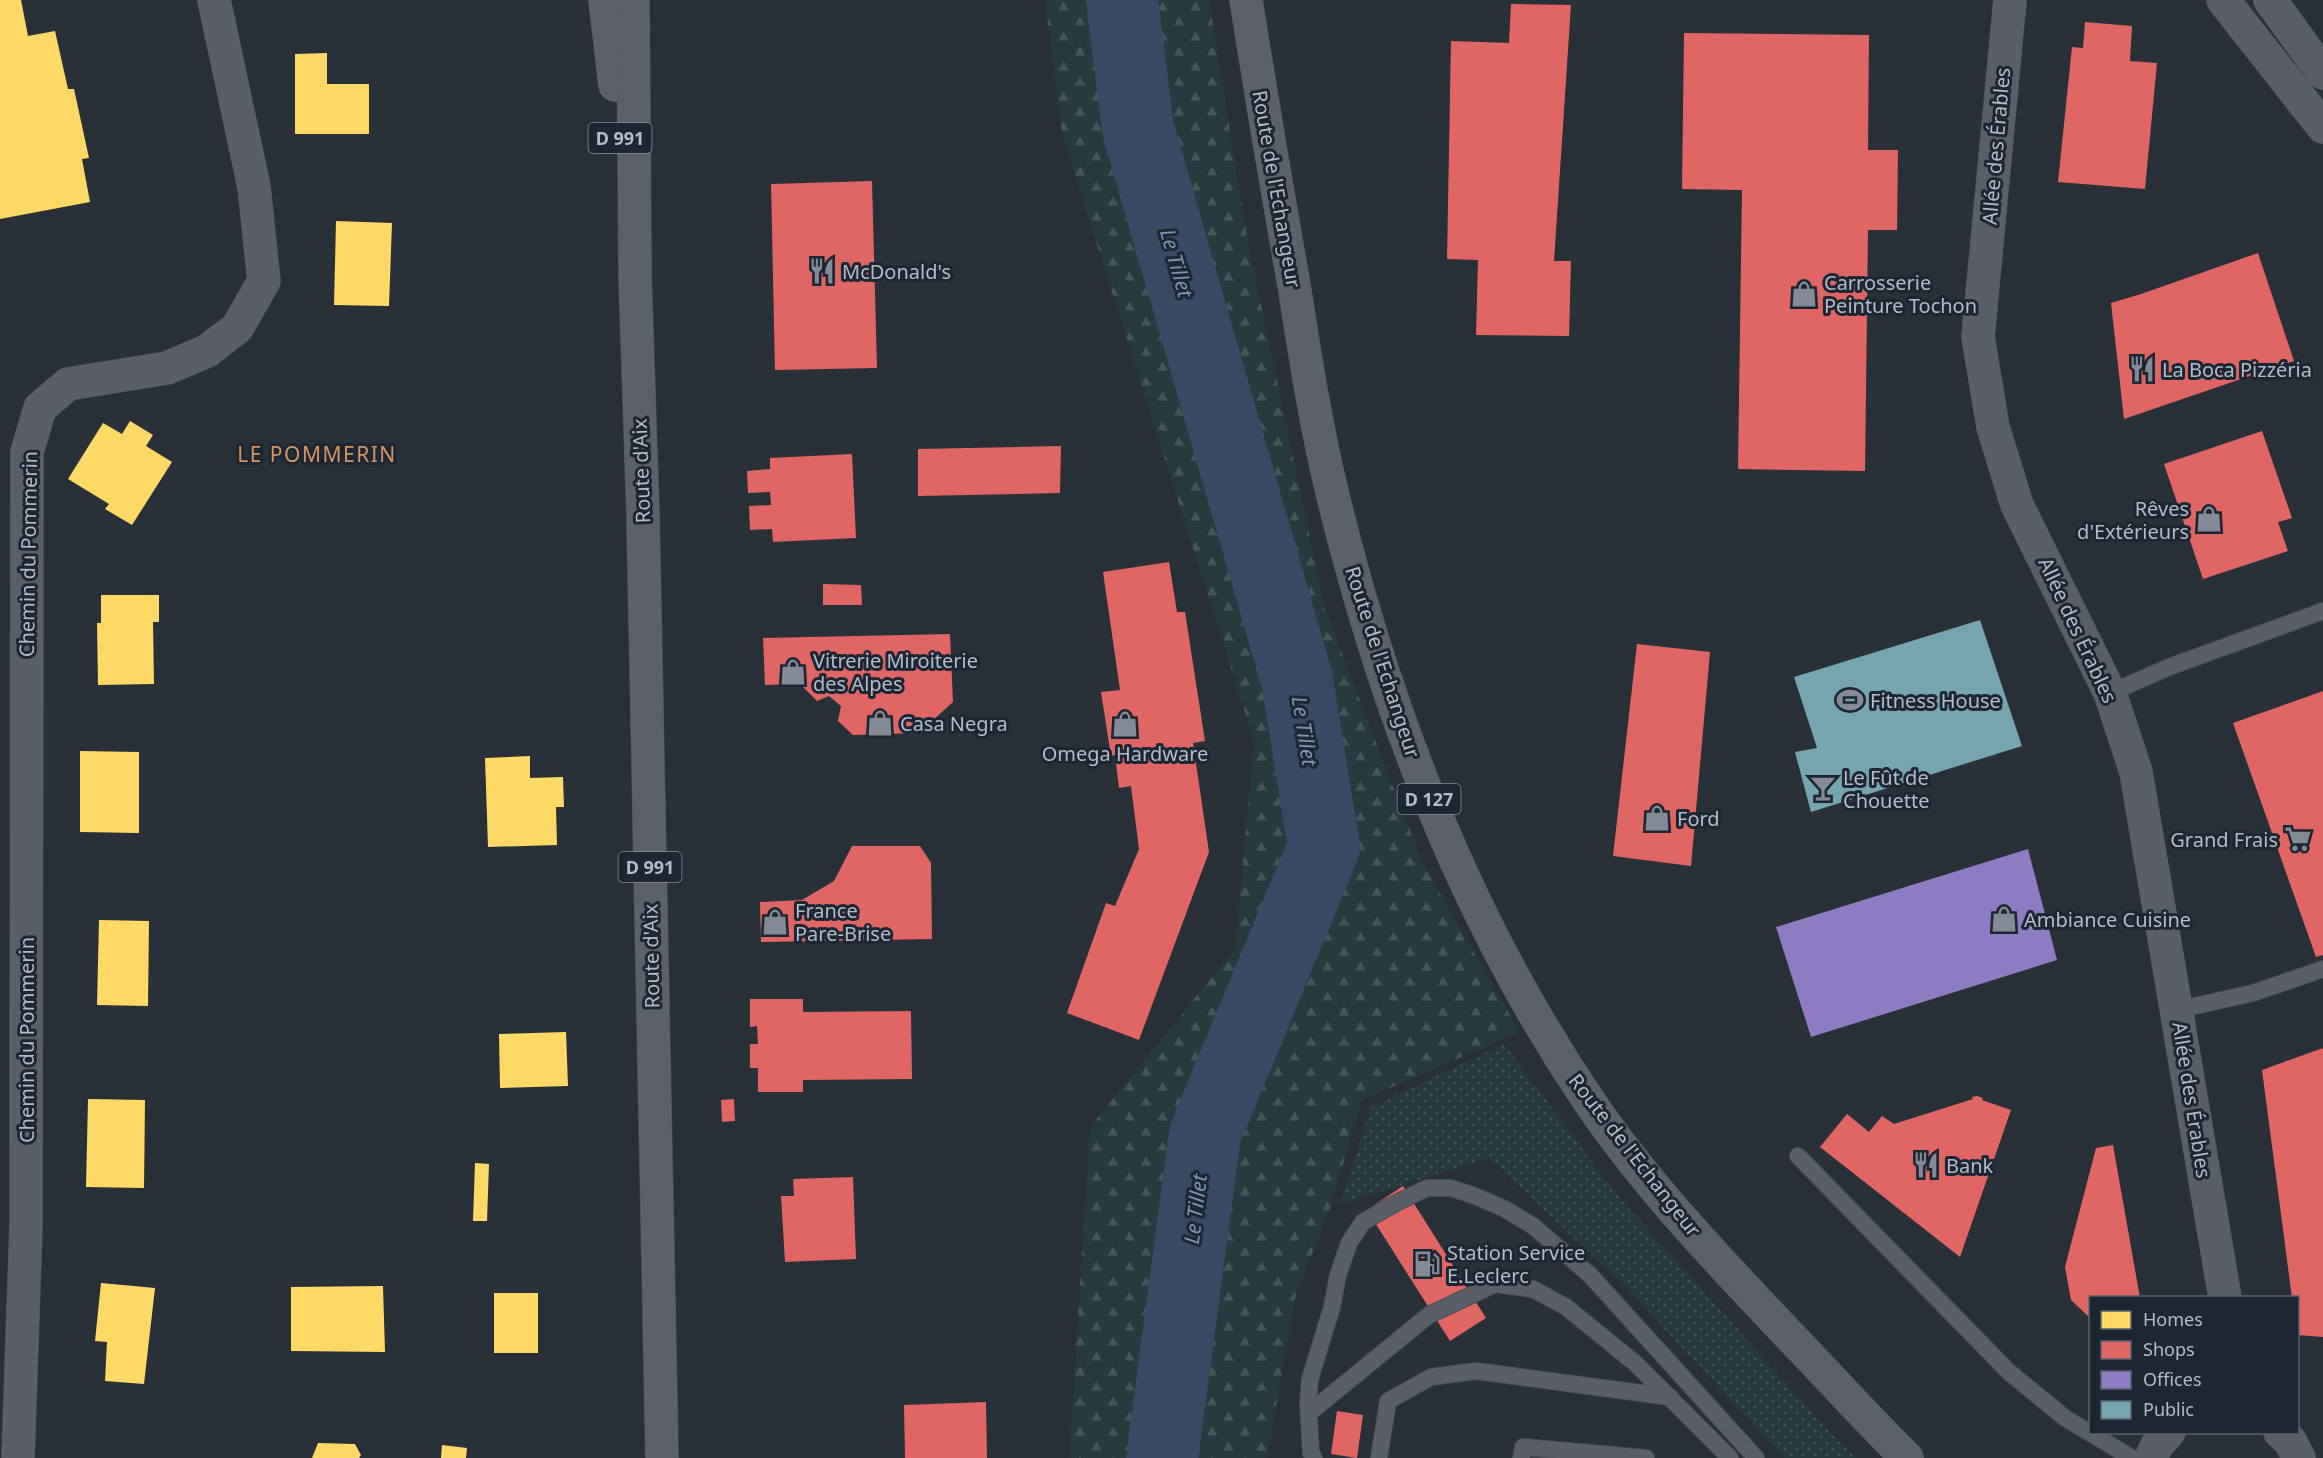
<svg xmlns="http://www.w3.org/2000/svg" width="2323" height="1458" font-family="'Noto Sans',sans-serif">
  <style>
    .grass { fill: url(#grass-dots) }
    .forest { fill: url(#forest-firs) }
    .homes { fill: #ffd966 }
    .shops { fill: #e06666 }
    .offices { fill: #8e7cc3 }
    .public { fill: #76a5af }
    .lines { fill: none; stroke-linecap: round; stroke-linejoin: round }
    .river { stroke: #384963; stroke-width: 72 }
    .service-casing { stroke: #484c53; stroke-width: 18 }
    .minor-casing { stroke: #484c53; stroke-width: 34 }
    .secondary-casing { stroke: #484c53; stroke-width: 34 }
    .primary-casing { stroke: #484c55; stroke-width: 34 }
    .service { stroke: #5a5e66; stroke-width: 16 }
    .minor { stroke: #5a5e66; stroke-width: 33 }
    .secondary { stroke: #595d64; stroke-width: 33 }
    .primary { stroke: #5c6168; stroke-width: 33 }
    .labels { text-anchor: middle; dominant-baseline: central; stroke-width: 6; stroke-linejoin: round; paint-order: stroke }
    .shield { fill: #1d2633; stroke: #878f9c; stroke-width: 1.5 }
    .shield-label { font-size: 18px; font-weight: bold; fill: #b4bcc9 }
    .street-label { font-size: 20px; fill: #b4bcc9; stroke: #1d2633 }
    .poi-label { font-size: 20px; fill: #b4bcc9; stroke: #1d2633; text-anchor: start }
    .water-label { font-size: 21px; font-style: italic; fill: #7c92b1; stroke: #1d2633 }
    .neighbourhood-label { font-size: 21px; letter-spacing: 1.5px; fill: #d59563; stroke: #1d2633 }
  </style>
  <defs>
    <pattern id="grass-dots" width="8" height="8" patternUnits="userSpaceOnUse" patternTransform="scale(1.5)"><rect width="8" height="8" fill="#273a3e"/><path d="M2 2h.1M6 6h.1" fill="none" stroke="#445559" stroke-width="1.8" stroke-linecap="round"/></pattern>
    <pattern id="forest-firs" width="22" height="20" patternUnits="userSpaceOnUse" patternTransform="scale(1.5)"><rect width="22" height="20" fill="#273a3e"/><path d="M5 1l3.5 6h-7zM16 11l3.5 6h-7z" fill="#445559"/></pattern>
  </defs>
  <rect width="100%" height="100%" fill="#2a3038"/>
  <polygon class="grass" points="1504,1044 1619,1197 1836,1439 1856,1458 1784,1458 1624,1285 1489,1158 1340,1204 1371,1107"/>
  <polygon class="forest" points="1045,0 1209,0 1248,243 1325,609 1422,862 1520,1032 1362,1100 1328,1215 1296,1294 1267,1458 1069,1458 1090,1127 1235,949 1254,741 1062,134"/>
  <g class="homes">
    <polygon points="0,0 21,0 28,36 55,31 68,89 74,89 89,158 82,159 90,202 0,219"/>
    <polygon points="327,53 327,84 369,84 369,134 295,134 295,54"/>
    <polygon points="336,221 392,223 389,306 334,305"/>
    <polygon points="130,421 153,435 146,446 172,462 132,525 105,509 109,504 68,479 103,423 122,434"/>
    <polygon points="101,595 159,595 159,622 153,622 154,684 98,685 97,623 101,623"/>
    <polygon points="80,751 139,752 139,833 80,832"/>
    <polygon points="530,756 530,778 563,777 564,807 556,807 557,845 488,847 485,758"/>
    <polygon points="99,920 149,921 148,1006 97,1005"/>
    <polygon points="566,1032 568,1086 500,1088 499,1034"/>
    <polygon points="88,1099 145,1100 144,1188 86,1187"/>
    <polygon points="475,1163 489,1164 487,1221 473,1221"/>
    <polygon points="101,1283 155,1288 144,1384 105,1381 107,1342 95,1341"/>
    <polygon points="383,1286 385,1352 291,1351 291,1287"/>
    <rect x="494" y="1293" width="44" height="60"/>
    <polygon points="318,1443 355,1444 361,1455 359,1458 312,1458"/>
    <polygon points="442,1445 467,1448 466,1458 441,1458"/>
  </g>
  <g class="shops">
    <polygon points="1511,4 1571,5 1554,261 1571,261 1569,336 1476,335 1478,260 1447,259 1451,41 1509,43"/>
    <polygon points="2085,22 2132,26 2130,61 2157,63 2145,189 2058,182 2072,47 2083,48"/>
    <polygon points="1684,33 1869,35 1868,150 1898,150 1897,230 1868,230 1865,471 1738,469 1742,190 1682,189"/>
    <polygon points="872,181 877,368 775,370 771,184"/>
    <polygon points="2258,253 2294,361 2124,419 2111,303 2141,294"/>
    <polygon points="2262,431 2292,518 2278,522 2288,551 2203,579 2164,464"/>
    <polygon points="1061,446 1060,493 918,496 918,449"/>
    <polygon points="852,454 856,538 773,542 772,529 750,530 749,506 771,505 770,492 748,493 747,471 770,469 770,458"/>
    <polygon points="1169,562 1177,612 1185,612 1205,741 1193,743 1209,852 1139,1040 1067,1013 1106,903 1115,906 1139,849 1131,786 1119,788 1115,755 1111,756 1101,692 1120,690 1103,572"/>
    <polygon points="823,584 861,585 862,605 823,605"/>
    <polygon points="950,634 953,702 933,720 918,720 919,733 853,735 838,721 841,706 829,696 817,701 800,684 765,685 763,638"/>
    <polygon points="1637,644 1710,652 1691,866 1613,856"/>
    <polygon points="2323,691 2323,955 2316,957 2233,723"/>
    <polygon points="852,846 920,846 931,863 932,939 761,942 760,902 802,900 834,881"/>
    <polygon points="750,999 803,999 803,1012 911,1011 912,1079 803,1080 803,1092 758,1092 758,1068 750,1068 750,1044 758,1044 757,1026 750,1027"/>
    <polygon points="2323,1048 2323,1337 2298,1335 2298,1298 2292,1298 2262,1070"/>
    <polygon points="1977,1096 1983,1098 1982,1100 2011,1110 1960,1257 1820,1147 1847,1114 1869,1132 1882,1116 1894,1124 1973,1099 1972,1097"/>
    <polygon points="734,1099 735,1121 722,1122 721,1100"/>
    <polygon points="2113,1145 2140,1298 2090,1298 2090,1318 2071,1300 2065,1267 2096,1148"/>
    <polygon points="853,1177 856,1259 785,1262 781,1196 794,1196 793,1179"/>
    <polygon points="1403,1186 1486,1318 1450,1341 1367,1210"/>
    <polygon points="986,1402 987,1458 905,1458 904,1405"/>
    <polygon points="1337,1411 1363,1415 1357,1458 1331,1454"/>
  </g>
  <polygon class="offices" points="2028,849 2057,960 1811,1037 1776,927"/>
  <polygon class="public" points="1980,620 2022,746 1811,812 1795,752 1817,748 1794,677"/>
  <g class="lines">
    <polyline class="river" points="1122,0 1138,129 1297,680 1324,847 1205,1134 1162,1458"/>
    <g class="service-casing">
      <g id="service">
        <polyline points="2110,693 2169,667 2323,611"/>
        <polyline points="2177,1010 2253,993 2323,969"/>
        <polyline points="1798,1156 2009,1372 2065,1418 2132,1458"/>
        <polyline points="1309,1413 1429,1315 1495,1284 1533,1289 1566,1307 1635,1363 1730,1458"/>
        <polyline points="1314,1458 1311,1453 1308,1403 1310,1379 1332,1307 1338,1275 1349,1243 1363,1222 1396,1203 1427,1188 1451,1188 1475,1196 1505,1209 1533,1226 1590,1275 1756,1458"/>
        <polyline points="1379,1458 1388,1401 1431,1377 1476,1371 1670,1397"/>
        <polyline points="1521,1458 1523,1447 1646,1458"/>
      </g>
    </g>
    <g class="minor-casing">
      <g id="minor">
        <polyline points="2010,0 1978,337 1993,427 2017,505 2110,693 2136,772 2225,1298"/>
        <polyline points="2280,1432 2290,1441 2299,1458"/>
        <polyline points="18,1458 26,1225 27,452 40,408 68,384 167,368 207,351 237,328 264,281 254,187 214,0"/>
        <polyline points="2151,1458 2157,1445 2169,1432"/>
      </g>
    </g>
    <g class="secondary-casing">
      <g id="secondary">
        <polyline points="2223,0 2323,127"/>
        <polyline points="2270,0 2323,73"/>
      </g>
    </g>
    <g class="primary-casing">
      <g id="primary">
        <polyline points="605,0 615,85"/>
        <polyline points="633,0 635,275 643,516 662,1458"/>
        <path d="M1246,0c15,95 31,190 48,285 11,71 22,142 39,211 52,214 132,422 256,605 57,84 128,158 198,232 40,41 79,85 120,125"/>
      </g>
    </g>
    <use href="#service" class="service"/>
    <use href="#minor" class="minor"/>
    <use href="#secondary" class="secondary"/>
    <use href="#primary" class="primary"/>
  </g>
  <defs>
    <g id="restaurant-bare" transform="scale(2.07)"><path d="M-5-6h1v4h1v-4h1v4h1v-4h1v5L-1.5 .5V6h-2V.5L-5-1ZM5-6V6H3V1.5H1.5Q1.5-4 5-6Z" fill="#848b96" stroke="#1d2633" stroke-width="2.5" paint-order="stroke"/></g>
    <g id="shop-bare" transform="scale(2.07)"><path d="M-5-2.5h2.3a2.7 3.5 0 0 1 5.4 0H5L5.5 6h-11ZM-1.5-2.5h3a1.5 2.3 0 0 0-3 0Z" fill="#848b96" stroke="#1d2633" stroke-width="2.5" paint-order="stroke"/></g>
    <g id="stadium-bare" transform="scale(2.07)"><path d="M0-5a6.5 5 0 1 0 0 10a6.5 5 0 1 0 0-10ZM-3.5-1.8h7v3.6h-7Z" fill="#848b96" stroke="#1d2633" stroke-width="2.5" paint-order="stroke"/></g>
    <g id="bar-bare" transform="scale(2.07)"><path d="M-6-5H6L.8 .8V4.5H3.5V6h-7V4.5H-.8V.8Z" fill="#848b96" stroke="#1d2633" stroke-width="2.5" paint-order="stroke"/></g>
    <g id="supermarket-bare" transform="scale(2.07)"><path d="M-6-5.5h2.5l.6 2H6L4.5 2H-2.5L-4.4-4H-6ZM-1.5 3.2a1.3 1.3 0 1 0 .1 0ZM3 3.2a1.3 1.3 0 1 0 .1 0Z" fill="#848b96" stroke="#1d2633" stroke-width="2.5" paint-order="stroke"/></g>
    <g id="fuel-bare" transform="scale(2.07)"><path d="M-5.5-6h7V0h2V4h1.3V-2.5L3-4.5l.8-.8L6-3V5H2.5V1h-1V6h-7ZM-4.2-4.7v3.2H.2V-4.7Z" fill="#848b96" stroke="#1d2633" stroke-width="2.5" paint-order="stroke"/></g>
  </defs>
  <g fill-rule="evenodd">
    <use href="#restaurant-bare" x="822" y="271"/>
    <use href="#shop-bare" x="1804" y="294"/>
    <use href="#restaurant-bare" x="2142" y="369"/>
    <use href="#shop-bare" x="2209" y="519"/>
    <use href="#shop-bare" x="793" y="672"/>
    <use href="#stadium-bare" x="1850" y="700"/>
    <use href="#shop-bare" x="880" y="723"/>
    <use href="#shop-bare" x="1125" y="724"/>
    <use href="#bar-bare" x="1823" y="788"/>
    <use href="#shop-bare" x="1657" y="818"/>
    <use href="#supermarket-bare" x="2298" y="839"/>
    <use href="#shop-bare" x="2004" y="919"/>
    <use href="#shop-bare" x="775" y="922"/>
    <use href="#restaurant-bare" x="1926" y="1165"/>
    <use href="#fuel-bare" x="1427" y="1264"/>
  </g>
  <g class="labels">
    <g class="shield">
      <rect x="588.5" y="123" width="63" height="30" rx="4.5"/>
      <rect x="1397.5" y="784" width="63" height="30" rx="4.5"/>
      <rect x="618.5" y="852" width="63" height="30" rx="4.5"/>
    </g>
    <g class="shield-label">
      <text x="620" y="138">D 991</text>
      <text x="1429" y="799">D 127</text>
      <text x="650" y="867">D 991</text>
    </g>
    <g class="street-label">
      <text transform="translate(1996 146) rotate(-85)">Allée des Érables</text>
      <text transform="translate(1277 189) rotate(80)">Route de l'Echangeur</text>
      <text transform="translate(641 471) rotate(-92)">Route d'Aix</text>
      <text transform="translate(28 554) rotate(-89)">Chemin du Pommerin</text>
      <text transform="translate(2078 630) rotate(65)">Allée des Érables</text>
      <text transform="translate(1383 662) rotate(72)">Route de l'Echangeur</text>
      <text transform="translate(651 956) rotate(-91)">Route d'Aix</text>
      <text transform="translate(26 1040) rotate(-90)">Chemin du Pommerin</text>
      <text transform="translate(2192 1100) rotate(81)">Allée des Érables</text>
      <text transform="translate(1635 1155) rotate(52)">Route de l'Echangeur</text>
    </g>
    <g class="poi-label">
      <text x="842" y="271">McDonald's</text>
      <text x="1824" y="282">Carrosserie<tspan x="1824" dy="23">Peinture Tochon</tspan></text>
      <text x="2162" y="369">La Boca Pizzéria</text>
      <text x="2189" y="508" text-anchor="end">Rêves<tspan x="2189" dy="23">d'Extérieurs</tspan></text>
      <text x="813" y="660">Vitrerie Miroiterie<tspan x="813" dy="23">des Alpes</tspan></text>
      <text x="1870" y="700">Fitness House</text>
      <text x="900" y="723">Casa Negra</text>
      <text x="1125" y="753" text-anchor="middle">Omega Hardware</text>
      <text x="1843" y="777">Le Fût de<tspan x="1843" dy="23">Chouette</tspan></text>
      <text x="1677" y="818">Ford</text>
      <text x="2278" y="839" text-anchor="end">Grand Frais</text>
      <text x="795" y="910">France<tspan x="795" dy="23">Pare-Brise</tspan></text>
      <text x="2024" y="919">Ambiance Cuisine</text>
      <text x="1946" y="1165">Bank</text>
      <text x="1447" y="1252">Station Service<tspan x="1447" dy="23">E.Leclerc</tspan></text>
    </g>
    <g class="water-label">
      <text transform="translate(1177 263) rotate(74)">Le Tillet</text>
      <text transform="translate(1305 731) rotate(81)">Le Tillet</text>
      <text transform="translate(1195 1209) rotate(-83)">Le Tillet</text>
    </g>
    <g class="neighbourhood-label">
      <text x="317" y="454">LE POMMERIN</text>
    </g>
  </g>
  <rect x="2089" y="1296" width="210" height="138" fill="#1d2633" stroke="#59626f" stroke-width="1.5"/>
  <rect x="2101" y="1311" width="30" height="18" fill="#ffd966" stroke="#59626f" stroke-width="1.5"/>
  <text x="2143" y="1326" font-size="18" fill="#b4bcc9">Homes</text>
  <rect x="2101" y="1341" width="30" height="18" fill="#e06666" stroke="#59626f" stroke-width="1.5"/>
  <text x="2143" y="1356" font-size="18" fill="#b4bcc9">Shops</text>
  <rect x="2101" y="1371" width="30" height="18" fill="#8e7cc3" stroke="#59626f" stroke-width="1.5"/>
  <text x="2143" y="1386" font-size="18" fill="#b4bcc9">Offices</text>
  <rect x="2101" y="1401" width="30" height="18" fill="#76a5af" stroke="#59626f" stroke-width="1.5"/>
  <text x="2143" y="1416" font-size="18" fill="#b4bcc9">Public</text>
</svg>
